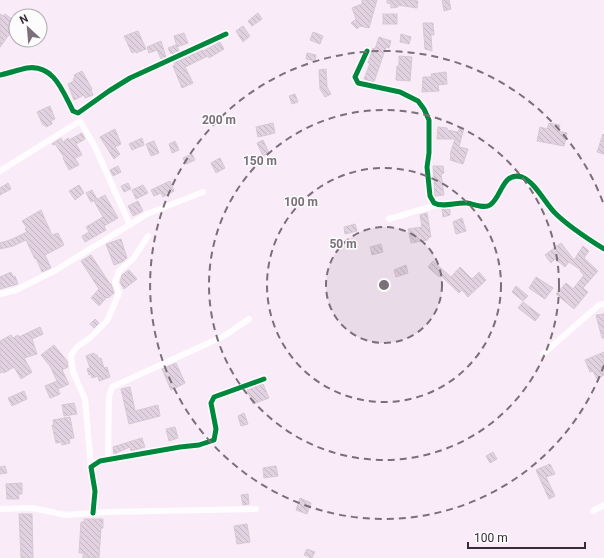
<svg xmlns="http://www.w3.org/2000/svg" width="604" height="558" font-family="Roboto,sans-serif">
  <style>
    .building { fill: url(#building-back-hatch); stroke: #d5c9d4 }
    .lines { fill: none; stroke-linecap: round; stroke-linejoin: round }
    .street { stroke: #fefcfe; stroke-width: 6 }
    .cycleway-casing { stroke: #fcfcfc; stroke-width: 8 }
    .cycleway { stroke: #00873e; stroke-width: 5 }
    .ring { fill: none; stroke: #7b6f7a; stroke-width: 2; stroke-dasharray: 7 5 }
    .centre { fill: #7b6f7a; stroke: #fcfcfc; stroke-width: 2 }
    .ring-label { font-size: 12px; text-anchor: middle; font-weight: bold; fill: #7b6f7a; stroke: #fcfcfc; stroke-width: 3; stroke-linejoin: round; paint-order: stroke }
  </style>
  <defs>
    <pattern id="building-back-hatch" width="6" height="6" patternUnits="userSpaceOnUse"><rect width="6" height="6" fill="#e2d2e1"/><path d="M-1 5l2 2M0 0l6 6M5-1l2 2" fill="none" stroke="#c2b4c2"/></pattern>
  </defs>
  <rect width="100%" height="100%" fill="#f9ecf8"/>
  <g class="building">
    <polygon points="362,0 377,0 369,28 360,26 357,29 351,23 356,19 352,8 362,4"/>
    <polygon points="387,0 409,0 418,1 417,8 397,5 398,7 391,8 391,4 387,3"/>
    <polygon points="442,0 449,0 451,9 444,11"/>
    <polygon points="258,13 262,19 252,26 248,21"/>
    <polygon points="0,14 4,16 5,14 13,20 8,30 11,32 0,47"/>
    <rect x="383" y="14" width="14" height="10"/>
    <polygon points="423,23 433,23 434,35 431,35 432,51 425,49"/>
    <polygon points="243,26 250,36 243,42 236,31"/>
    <polygon points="138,31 146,49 136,53 136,51 132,53 124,36"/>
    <polygon points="313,32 323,36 320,44 310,40"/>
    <polygon points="184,33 188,43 177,47 174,36"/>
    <polygon points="401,34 411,37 409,44 400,42"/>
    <polygon points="379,37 391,41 389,48 386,47 374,82 364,79 370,63 368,63 373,48 375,49"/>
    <polygon points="161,41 166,57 161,59 157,50 149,53 147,47"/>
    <polygon points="220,42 224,49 209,58 208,56 185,67 193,83 182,88 173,66 175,65 174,63 203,50 203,51"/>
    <polygon points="176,45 179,51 171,54 168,48"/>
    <polygon points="307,53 316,55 315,61 306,59"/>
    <polygon points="399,56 412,57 410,81 396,80 397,66 399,66"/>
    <polygon points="326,69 327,87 331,94 325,97 320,89 319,70"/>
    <polygon points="82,71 92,89 91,90 93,95 85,98 84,95 74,100 68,84 74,81 73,79 75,77 74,75"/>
    <polygon points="446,72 447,84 438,85 439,91 422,92 423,77 432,77 431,74"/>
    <polygon points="295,94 298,102 292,104 289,96"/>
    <polygon points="50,106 55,119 51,121 52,124 46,127 45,125 43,125 37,112"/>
    <polygon points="273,123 275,133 258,137 256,127"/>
    <polygon points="549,123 560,125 558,131 567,133 564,146 537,141 540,127 547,129"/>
    <polygon points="438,127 447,128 447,130 458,132 460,127 464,128 459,147 468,149 463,164 450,160 451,156 450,155 455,139 437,139"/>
    <polygon points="115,129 121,144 115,147 120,154 114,159 100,137"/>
    <polygon points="82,133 85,139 76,144 82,155 75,158 79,165 69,170 63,158 64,157 55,144 53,145 52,144 61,138 63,142 68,138 69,140"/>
    <polygon points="603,134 604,135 604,154 597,152"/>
    <polygon points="142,138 144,145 132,150 129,144"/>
    <polygon points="263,140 269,153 263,156 257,143"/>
    <polygon points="154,141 159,153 151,156 146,144"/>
    <polygon points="175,141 179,150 172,153 169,144"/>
    <polygon points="192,154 195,160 186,164 183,158"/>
    <polygon points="220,158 225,168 216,173 211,163"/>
    <polygon points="118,166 121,172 113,176 110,170"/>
    <polygon points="433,166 443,166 444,173 441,174 444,195 435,196"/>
    <polygon points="170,181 174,191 163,197 161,193 154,196 151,190"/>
    <polygon points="8,183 11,189 0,195 0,188"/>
    <polygon points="128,183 131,189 124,192 121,186"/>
    <polygon points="79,185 84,193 75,200 69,191"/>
    <polygon points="143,185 148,193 136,199 132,190"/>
    <polygon points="92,190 97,199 91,202 86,193"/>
    <polygon points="105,195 118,218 104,226 106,230 85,242 82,236 89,232 86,227 103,217 94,201"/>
    <polygon points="138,201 143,211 133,216 128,206"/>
    <polygon points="442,209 450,209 450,215 443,217"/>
    <polygon points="41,210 52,235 58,233 64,245 45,255 51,268 42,272 36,258 35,259 26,240 13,246 0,249 0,243 10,240 27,232 25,229 27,228 22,221"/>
    <polygon points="427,213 431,237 428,238 428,240 411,243 408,229 422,227 420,215"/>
    <polygon points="462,218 466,231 456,234 453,222"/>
    <polygon points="355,224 357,231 345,234 344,227"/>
    <polygon points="121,239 127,258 122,262 114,265 106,244"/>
    <polygon points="561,243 574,260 583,246 589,251 584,258 598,271 583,288 588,292 574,309 556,294 566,283 573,289 584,275 580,271 581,270 569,262 565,267 555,259 551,263 545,255"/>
    <polygon points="381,244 383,252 372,255 370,247"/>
    <polygon points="91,255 110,284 111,284 114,293 108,298 107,297 99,306 91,298 99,289 81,261"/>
    <polygon points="433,261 451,277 460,267 472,279 479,272 486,280 468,297 462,290 459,293 440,275 439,277 428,267"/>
    <polygon points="406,265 408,273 396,277 394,270"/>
    <polygon points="129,270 137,279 124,289 120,282 122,275"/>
    <polygon points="11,272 13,277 15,276 18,284 0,289 0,277"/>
    <polygon points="536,277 553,288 545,299 529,288"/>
    <polygon points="516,286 528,296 523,301 512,292"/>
    <polygon points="523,302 540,315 535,321 518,308"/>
    <polygon points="604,314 604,338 602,338 596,315"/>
    <polygon points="95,319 99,323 94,328 90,324"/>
    <polygon points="40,327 43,334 32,339 37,354 24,358 32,372 21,379 14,367 4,373 3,372 0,373 0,341 11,335 13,338 18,335 19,337"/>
    <polygon points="54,345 67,361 68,367 62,370 69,384 58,389 60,394 50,398 45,386 57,381 50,366 41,355"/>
    <polygon points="604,352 604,375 597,379 593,371 590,372 585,360"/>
    <polygon points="94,353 95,355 97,355 99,359 101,358 104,368 107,367 110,377 99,381 98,376 92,378 91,374 89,375 87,369 90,368 86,356"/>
    <polygon points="176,363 185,383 171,390 162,369"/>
    <polygon points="263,384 269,398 253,404 247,390"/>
    <polygon points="130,387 135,411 158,405 160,416 129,424 121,389"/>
    <polygon points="24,391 27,399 12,406 8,398"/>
    <polygon points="74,403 77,414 64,416 62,405"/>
    <polygon points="244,413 248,424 241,426 238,416"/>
    <polygon points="70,417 74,438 69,439 70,443 62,445 62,442 56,443 52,425 54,425 53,420"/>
    <polygon points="175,427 178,438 169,441 166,429"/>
    <polygon points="142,438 145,447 131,451 130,447 114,454 113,447"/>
    <polygon points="493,452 497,459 490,463 486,456"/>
    <polygon points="550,464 555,474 546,477 555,496 549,499 536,470"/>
    <polygon points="5,466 7,473 0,474 0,467"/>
    <polygon points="276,466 278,476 264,478 263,468"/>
    <polygon points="22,483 22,494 18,494 19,499 7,499 6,484"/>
    <polygon points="248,494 249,504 243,505 241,495"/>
    <polygon points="300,498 311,503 307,514 296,510"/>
    <polygon points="19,514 32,514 33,558 21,558"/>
    <polygon points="84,519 103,519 103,528 101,528 99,558 83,558 83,553 79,553 81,522 84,522"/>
    <polygon points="247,524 250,542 237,544 234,526"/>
    <polygon points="307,549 315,552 312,558 304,555"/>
  </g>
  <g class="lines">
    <g class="street">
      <path d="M367,51l-12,26 3,6 42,9 18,9 6,8 5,11v33l-2,14 3,29 4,7c10,5 21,-1 33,0 7,1 17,6 23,2 12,-8 12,-34 32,-28 13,5 23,26 33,36 13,13 33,26 49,36"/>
      <path d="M0,75c9,-2 18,-5 27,-7 27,-4 36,24 46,43l5,2 31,-22 21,-13 96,-44"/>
      <polyline points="0,171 80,121 95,147 130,225"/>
      <polyline points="389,219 437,205"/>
      <polyline points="0,294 16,290 56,270 147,214 203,192"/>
      <polyline points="543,354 599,305 604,304"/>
      <polyline points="108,460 109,396 112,387 224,336 249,319"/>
      <polyline points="91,467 85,399 73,372 71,355 78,346 90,338 107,321 119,293 115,282 119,271 133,259 148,236"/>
      <polyline points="0,509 32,508 66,515 106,512 256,509"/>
      <polyline points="593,511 604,505"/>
      <polyline points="93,513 95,491 91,467 100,461 180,447 199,445 214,440 216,429 211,403 214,397 264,379"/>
    </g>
    <g class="cycleway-casing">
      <g id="cycleway">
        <path d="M367,51l-12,26 3,6 42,9 18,9 6,8 5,11v33l-2,14 3,29 4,7c10,5 21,-1 33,0 7,1 17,6 23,2 12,-8 12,-34 32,-28 13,5 23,26 33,36 13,13 33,26 49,36"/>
        <path d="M0,75c9,-2 18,-5 27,-7 27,-4 36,24 46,43l5,2 31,-22 21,-13 96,-44"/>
        <polyline points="93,513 95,491 91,467 100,461 180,447 199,445 214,440 216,429 211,403 214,397 264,379"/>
      </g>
    </g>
    <use href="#cycleway" class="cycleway"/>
  </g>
  <circle cx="384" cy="285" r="58" fill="#7b6f7a" fill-opacity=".12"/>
  <g class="ring">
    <circle cx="384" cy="285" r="58"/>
    <circle cx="384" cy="285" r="117"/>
    <circle cx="384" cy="285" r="175"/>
    <path d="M604 365A234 234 0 1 1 604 205"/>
  </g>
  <circle cx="384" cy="285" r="6" class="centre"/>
  <g class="ring-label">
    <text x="219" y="124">200 m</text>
    <text x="260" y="165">150 m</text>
    <text x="301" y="206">100 m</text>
    <text x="343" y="248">50 m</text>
  </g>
  <g transform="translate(28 28) rotate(334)"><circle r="19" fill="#fcfcfc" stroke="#ada9ad"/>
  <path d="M0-3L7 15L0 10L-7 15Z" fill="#7b6f7a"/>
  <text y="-6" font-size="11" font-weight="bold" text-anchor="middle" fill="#372c36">N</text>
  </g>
  <path d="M468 542v6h117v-6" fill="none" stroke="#372c36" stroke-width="2"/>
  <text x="474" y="542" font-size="12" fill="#372c36" stroke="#fcfcfc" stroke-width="3" paint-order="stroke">100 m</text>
</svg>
